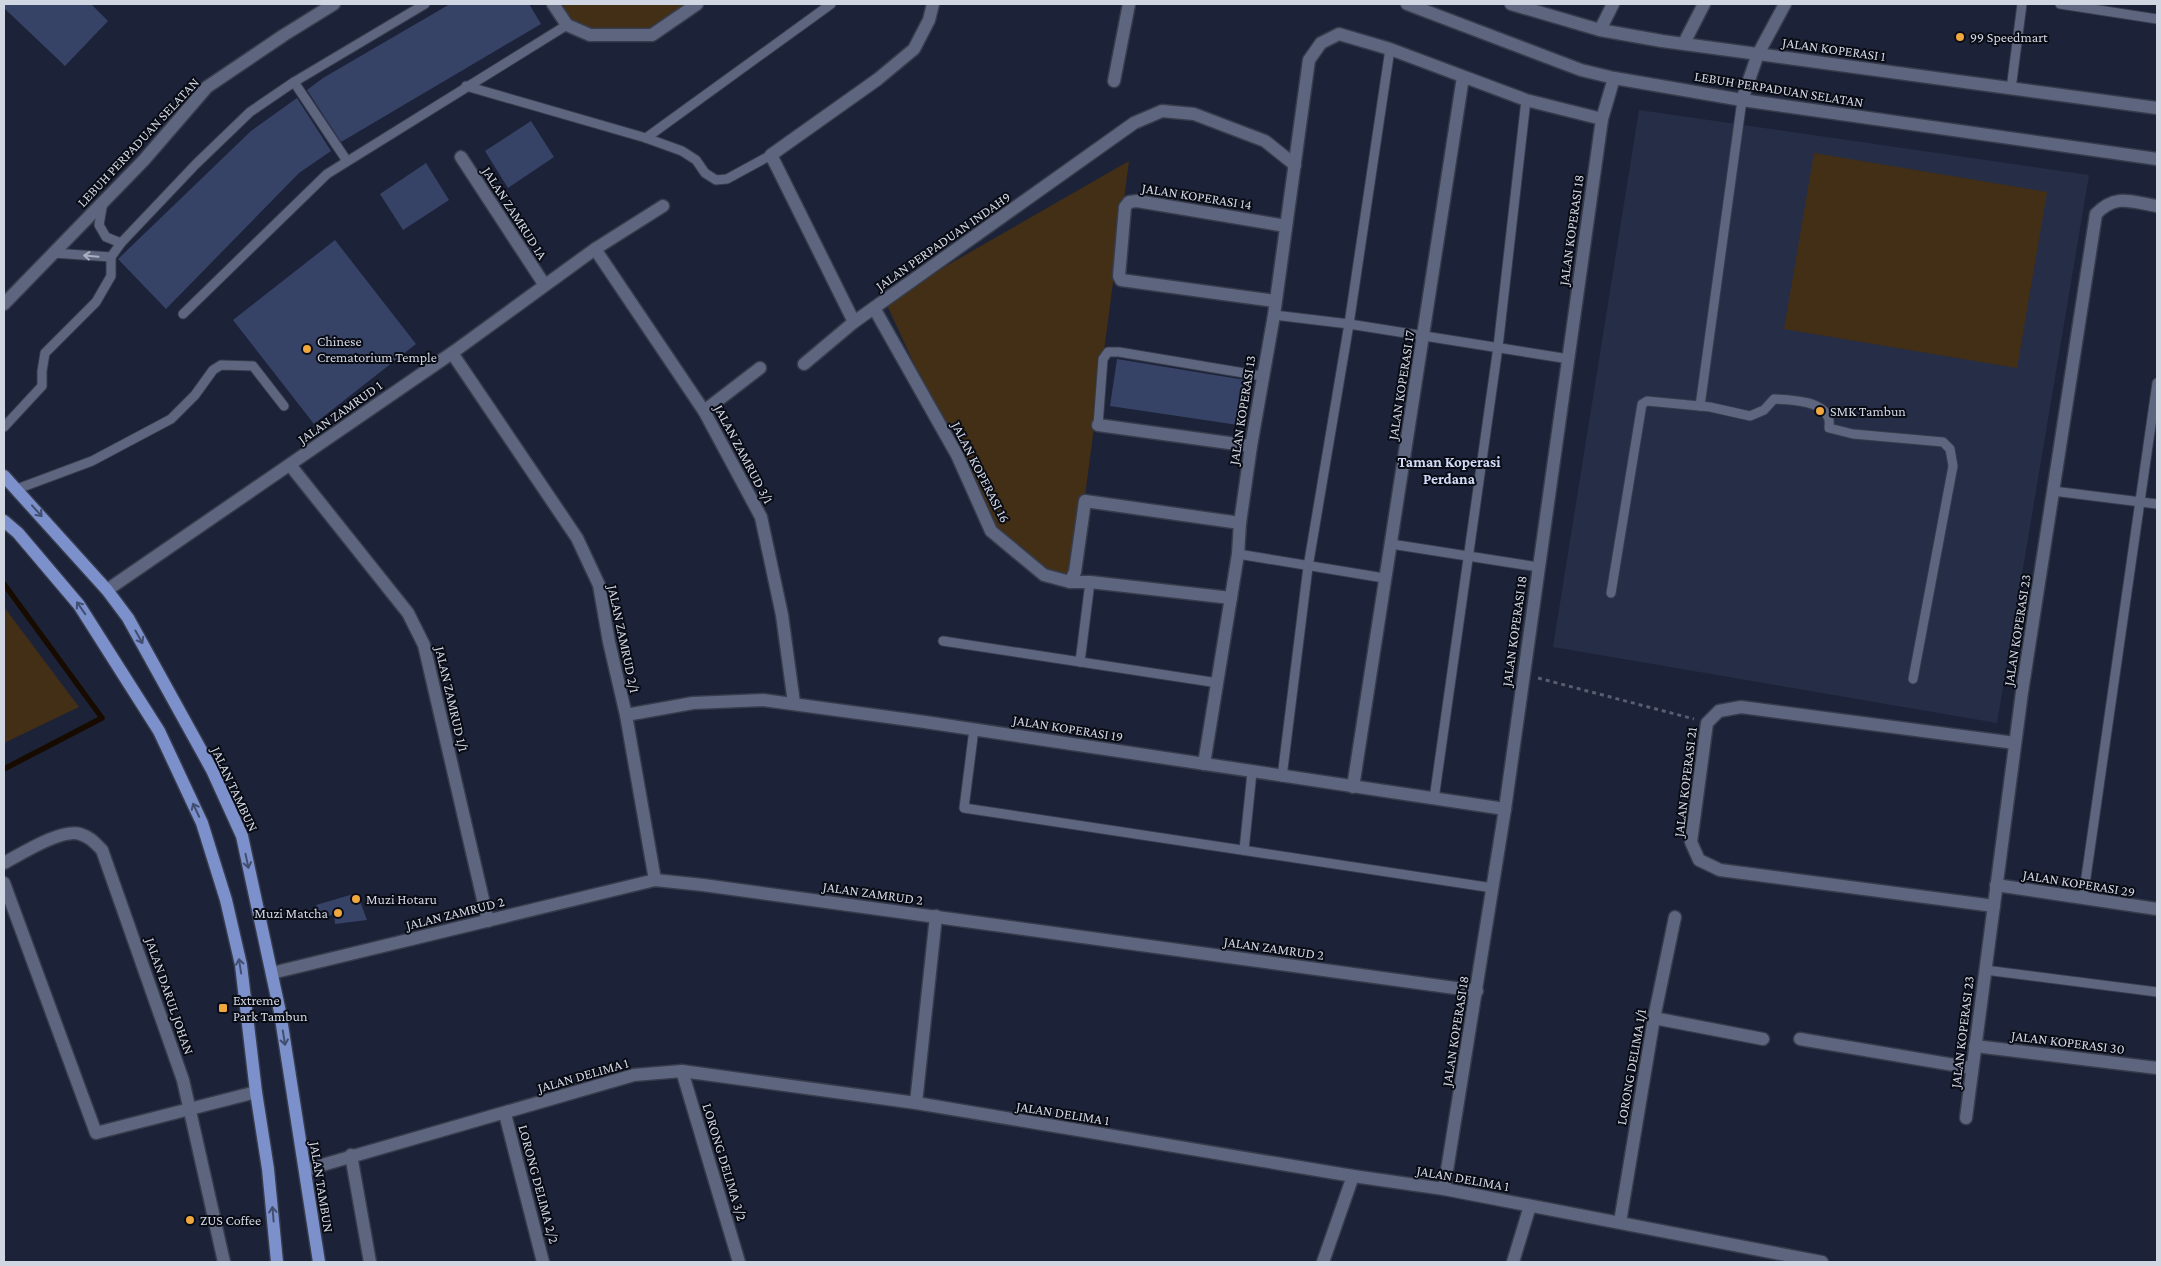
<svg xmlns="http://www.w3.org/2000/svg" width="2161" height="1266" font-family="'Crimson Pro',serif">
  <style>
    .built { fill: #262e47 }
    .green { fill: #422f16 }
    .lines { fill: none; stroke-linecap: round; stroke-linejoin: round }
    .stream { stroke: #170b00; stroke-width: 5.5 }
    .building { fill: #374366 }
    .service-casing { stroke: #373c4d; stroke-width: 11 }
    .minor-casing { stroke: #373c4d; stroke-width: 15 }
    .tertiary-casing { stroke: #373c4d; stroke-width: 15 }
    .primary-casing { stroke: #373c4d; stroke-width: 15 }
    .path { stroke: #585e70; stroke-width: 3; stroke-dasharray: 4 4; stroke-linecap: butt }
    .service { stroke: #5d667e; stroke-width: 9 }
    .minor { stroke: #5d667e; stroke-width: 12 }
    .tertiary { stroke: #5d667e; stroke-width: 12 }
    .primary { stroke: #7c90cb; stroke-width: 12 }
    .oneway { stroke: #a8afc0 }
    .oneway2 { stroke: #424e70 }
    .poi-dot { fill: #efa73e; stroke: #090c15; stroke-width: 2 }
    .labels { text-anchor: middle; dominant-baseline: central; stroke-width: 4; stroke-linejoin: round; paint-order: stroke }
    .poi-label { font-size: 14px; fill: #d1d6e3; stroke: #090c15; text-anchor: start }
    .street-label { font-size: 14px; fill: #d1d6e3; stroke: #090c15 }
    .neighbourhood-label { font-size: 15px; font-weight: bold; fill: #d1dbf7; stroke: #090c15 }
  </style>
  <rect width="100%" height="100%" fill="#1c2237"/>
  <polygon class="built" points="1639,110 2089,175 1997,723 1553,647"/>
  <g class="green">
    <polygon points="553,4 697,4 652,35 567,25"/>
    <polygon points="1814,153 2047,192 2017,368 1784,329"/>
    <polygon points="1129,161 1075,572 1055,577 991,531 885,301"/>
    <polygon points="4,607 79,707 4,743"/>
  </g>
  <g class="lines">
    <polyline class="stream" points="4,584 102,718 4,769"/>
  </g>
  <g class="building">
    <polygon points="4,4 91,4 108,21 65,66 4,8"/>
    <polygon points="450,4 529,4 541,24 341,142 307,90 323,78"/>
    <polygon points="297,98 331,151 299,173 166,309 118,259 251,131"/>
    <polygon points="531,121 554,157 508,188 485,151"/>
    <polygon points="426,163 449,200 403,230 380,194"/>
    <polygon points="335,240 416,344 314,424 233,320"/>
    <polygon points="1117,359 1245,380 1238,425 1110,406"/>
    <polygon points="357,893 367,920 335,924 334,914 320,919 316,905"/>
  </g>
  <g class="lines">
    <g class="service-casing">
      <g id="service">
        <polyline points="2060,4 2157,19"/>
        <polyline points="294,82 347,161"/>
        <polyline points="466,86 646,138 682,151 696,160 705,173 716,180 727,179 771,155"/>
        <polyline points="2011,89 2022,4"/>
        <polyline points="646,138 831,4"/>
        <polyline points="103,202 99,225 106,237 121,243"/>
        <polyline points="53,253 111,257 121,243 196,164 250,112 294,82 425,4"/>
        <polyline points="183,314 327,174 567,25"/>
        <polyline points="1274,315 1349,324 1569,359"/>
        <polyline points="1700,406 1742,100"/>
        <polyline points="1098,425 1103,359 1108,352 1119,352 1262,376"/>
        <polyline points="4,427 42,386 42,371 45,353 96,302 111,276 111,257"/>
        <polyline points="17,489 92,461 171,419 195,395 213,370 221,365 253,366 284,406"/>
        <polyline points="2053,491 2157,504"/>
        <polyline points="1391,544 1538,567"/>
        <polyline points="1238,554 1384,578"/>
        <path d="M1611,593l31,-189 5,-3 63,6 40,9 14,-6 10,-11c15,1 47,1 54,18 2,3 1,8 1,11l24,6 90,8 7,7 3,17 -40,213"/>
        <polyline points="943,641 1218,683"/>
        <polyline points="1080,662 1090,582"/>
        <polyline points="974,729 964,808 1493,888"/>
        <polyline points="1282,777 1308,567 1349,324 1390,49"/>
        <polyline points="1434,799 1498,347 1526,100"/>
        <polyline points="1244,850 1252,772"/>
        <polyline points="2083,898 2157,383"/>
        <polyline points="1985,970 2157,992"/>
      </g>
    </g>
    <g class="minor-casing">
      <g id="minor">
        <polyline points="553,4 567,25 590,35 652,35 697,4"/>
        <polyline points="1511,4 1600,30 1662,41 2157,108"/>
        <polyline points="1600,30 1613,4"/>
        <polyline points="1684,43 1704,4"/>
        <polyline points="1114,81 1129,4"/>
        <polyline points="1742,100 1758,54 1785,4"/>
        <polyline points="461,157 544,284"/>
        <polyline points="595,249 704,411 761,517 782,615 794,703"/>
        <polyline points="1275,301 1121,280 1119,276 1125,207 1129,202 1137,201 1286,226"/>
        <polyline points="874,308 957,455 991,531 1044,575 1070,582 1090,582 1231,598"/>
        <polyline points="854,322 771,155 878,79 914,49 929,20 933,4"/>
        <polyline points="452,353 577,538 599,585 609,642 626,715 655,880"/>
        <polyline points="804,364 854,322 1134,123 1162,111 1194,114 1265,141 1295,165"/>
        <polyline points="704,411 760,368"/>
        <polyline points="1098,425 1251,446"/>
        <polyline points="290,465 408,613 424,645 488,921"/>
        <polyline points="1070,582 1075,572 1085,501 1240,523"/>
        <polyline points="107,590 452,353 595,249 663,206"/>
        <polyline points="626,715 693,703 763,700 925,722 1505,809"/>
        <polyline points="1204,764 1238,554 1240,523 1251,446 1274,315 1309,60 1321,43 1339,34 1390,49 1526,100 1602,119"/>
        <polyline points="1353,787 1463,77"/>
        <path d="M4,863c17,-9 58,-35 76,-29 10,3 15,9 22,16l81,230 41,182"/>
        <polyline points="4,883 96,1133 256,1092"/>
        <polyline points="1996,885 2157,909"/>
        <polyline points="1994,906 1720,870 1699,860 1691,842 1707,723 1719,711 1741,707 2015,743"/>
        <polyline points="272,973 655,880 703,885 1477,991"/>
        <polyline points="1654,1018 1763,1039"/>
        <polyline points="1800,1039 1972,1068"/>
        <polyline points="1975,1046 2157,1068"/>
        <polyline points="682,1071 739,1262"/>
        <polyline points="916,1103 936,916"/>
        <polyline points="505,1114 543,1262"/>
        <path d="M1966,1118l56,-426 74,-478c20,-21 36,-12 61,-8"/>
        <polyline points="351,1155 370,1262"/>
        <polyline points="305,1170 634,1075 682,1071 916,1103 1353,1176 1444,1189 1822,1262"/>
        <polyline points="1444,1189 1505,809 1602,119 1614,78"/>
        <polyline points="1620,1222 1654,1018 1675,917"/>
        <polyline points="1323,1262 1353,1176"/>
        <polyline points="1513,1262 1530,1206"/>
      </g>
    </g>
    <g class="tertiary-casing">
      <g id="tertiary">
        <polyline points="1407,4 1581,70 1614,78 1742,100 2157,159"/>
        <polyline points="4,304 144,160 207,87 284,35 334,4"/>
      </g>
    </g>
    <g class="primary-casing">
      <g id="primary">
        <polyline points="4,476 107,590 128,618 212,770 242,836 280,1012 319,1262"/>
        <polyline points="4,521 18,533 79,605 159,731 202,823 226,900 241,965 256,1092 268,1169 277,1262"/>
      </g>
    </g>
    <polyline class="path" points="1538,678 1694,719"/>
    <use href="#service" class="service"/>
    <use href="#minor" class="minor"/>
    <use href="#tertiary" class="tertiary"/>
    <use href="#primary" class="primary"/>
  </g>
  <defs><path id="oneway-shaft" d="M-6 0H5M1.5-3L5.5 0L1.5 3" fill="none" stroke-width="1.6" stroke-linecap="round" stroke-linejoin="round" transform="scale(1.25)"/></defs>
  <use class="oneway" href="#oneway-shaft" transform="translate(91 256) rotate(-175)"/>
  <g class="oneway2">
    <use href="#oneway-shaft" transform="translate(37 511) rotate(48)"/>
    <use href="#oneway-shaft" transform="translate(81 608) rotate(-125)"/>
    <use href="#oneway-shaft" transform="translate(139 637) rotate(61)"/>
    <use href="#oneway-shaft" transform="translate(196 810) rotate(-115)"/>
    <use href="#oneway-shaft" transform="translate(247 861) rotate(78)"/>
    <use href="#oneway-shaft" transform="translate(240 966) rotate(-99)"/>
    <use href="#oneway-shaft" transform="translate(284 1038) rotate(81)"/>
    <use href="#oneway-shaft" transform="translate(273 1214) rotate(-95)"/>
  </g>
  <g class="poi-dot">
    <circle cx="1960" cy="37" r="5"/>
    <circle cx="307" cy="349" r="5"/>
    <circle cx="1820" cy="411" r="5"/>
    <circle cx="356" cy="899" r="5"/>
    <circle cx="338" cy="913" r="5"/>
    <rect x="218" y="1003" width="10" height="10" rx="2.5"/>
    <circle cx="190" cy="1220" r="5"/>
  </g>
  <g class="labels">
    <g class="poi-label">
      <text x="1970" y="37">99 Speedmart</text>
      <text x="317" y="341">Chinese<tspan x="317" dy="16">Crematorium Temple</tspan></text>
      <text x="1830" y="411">SMK Tambun</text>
      <text x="366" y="899">Muzi Hotaru</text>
      <text x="328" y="913" text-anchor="end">Muzi Matcha</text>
      <text x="233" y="1000">Extreme<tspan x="233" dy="16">Park Tambun</tspan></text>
      <text x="200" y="1220">ZUS Coffee</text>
    </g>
    <g class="street-label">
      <text transform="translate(1834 49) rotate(8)">JALAN KOPERASI 1</text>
      <text transform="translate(1779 89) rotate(9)">LEBUH PERPADUAN SELATAN</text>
      <text transform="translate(138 142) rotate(-47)">LEBUH PERPADUAN SELATAN</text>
      <text transform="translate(1197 196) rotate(9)">JALAN KOPERASI 14</text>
      <text transform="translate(515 213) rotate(57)">JALAN ZAMRUD 1A</text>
      <text transform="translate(1571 230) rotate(-82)">JALAN KOPERASI 18</text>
      <text transform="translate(943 241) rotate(-35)">JALAN PERPADUAN INDAH9</text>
      <text transform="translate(1401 385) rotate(-81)">JALAN KOPERASI 17</text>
      <text transform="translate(1242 410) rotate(-81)">JALAN KOPERASI 13</text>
      <text transform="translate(340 412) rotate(-35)">JALAN ZAMRUD 1</text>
      <text transform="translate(744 454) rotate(62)">JALAN ZAMRUD 3/1</text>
      <text transform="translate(981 472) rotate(63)">JALAN KOPERASI 16</text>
      <text transform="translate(2017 630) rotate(-81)">JALAN KOPERASI 23</text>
      <text transform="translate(1514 631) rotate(-82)">JALAN KOPERASI 18</text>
      <text transform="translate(624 639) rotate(78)">JALAN ZAMRUD 2/1</text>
      <text transform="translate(452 699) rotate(77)">JALAN ZAMRUD 1/1</text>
      <text transform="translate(1068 728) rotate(9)">JALAN KOPERASI 19</text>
      <text transform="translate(1685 782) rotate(-83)">JALAN KOPERASI 21</text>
      <text transform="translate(235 789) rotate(65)">JALAN TAMBUN</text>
      <text transform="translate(2079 883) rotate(9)">JALAN KOPERASI 29</text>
      <text transform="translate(873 893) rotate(8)">JALAN ZAMRUD 2</text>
      <text transform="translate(455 913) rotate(-14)">JALAN ZAMRUD 2</text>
      <text transform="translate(1274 948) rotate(8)">JALAN ZAMRUD 2</text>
      <text transform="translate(170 996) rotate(71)">JALAN DARUL JOHAN</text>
      <text transform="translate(1455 1031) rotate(-81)">JALAN KOPERASI 18</text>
      <text transform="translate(1962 1032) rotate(-83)">JALAN KOPERASI 23</text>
      <text transform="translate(2068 1042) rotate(7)">JALAN KOPERASI 30</text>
      <text transform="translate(1631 1067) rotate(-80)">LORONG DELIMA 1/1</text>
      <text transform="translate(583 1075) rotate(-16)">JALAN DELIMA 1</text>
      <text transform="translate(1063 1113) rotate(9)">JALAN DELIMA 1</text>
      <text transform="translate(725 1162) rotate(73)">LORONG DELIMA 3/2</text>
      <text transform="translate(1463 1178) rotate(10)">JALAN DELIMA 1</text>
      <text transform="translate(539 1184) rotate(75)">LORONG DELIMA 2/2</text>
      <text transform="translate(322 1187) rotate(81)">JALAN TAMBUN</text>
    </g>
    <g class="neighbourhood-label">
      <text x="1449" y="462">Taman Koperasi<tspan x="1449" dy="17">Perdana</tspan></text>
    </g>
  </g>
  <rect width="2161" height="1266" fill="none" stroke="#d1d6e3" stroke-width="10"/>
</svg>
